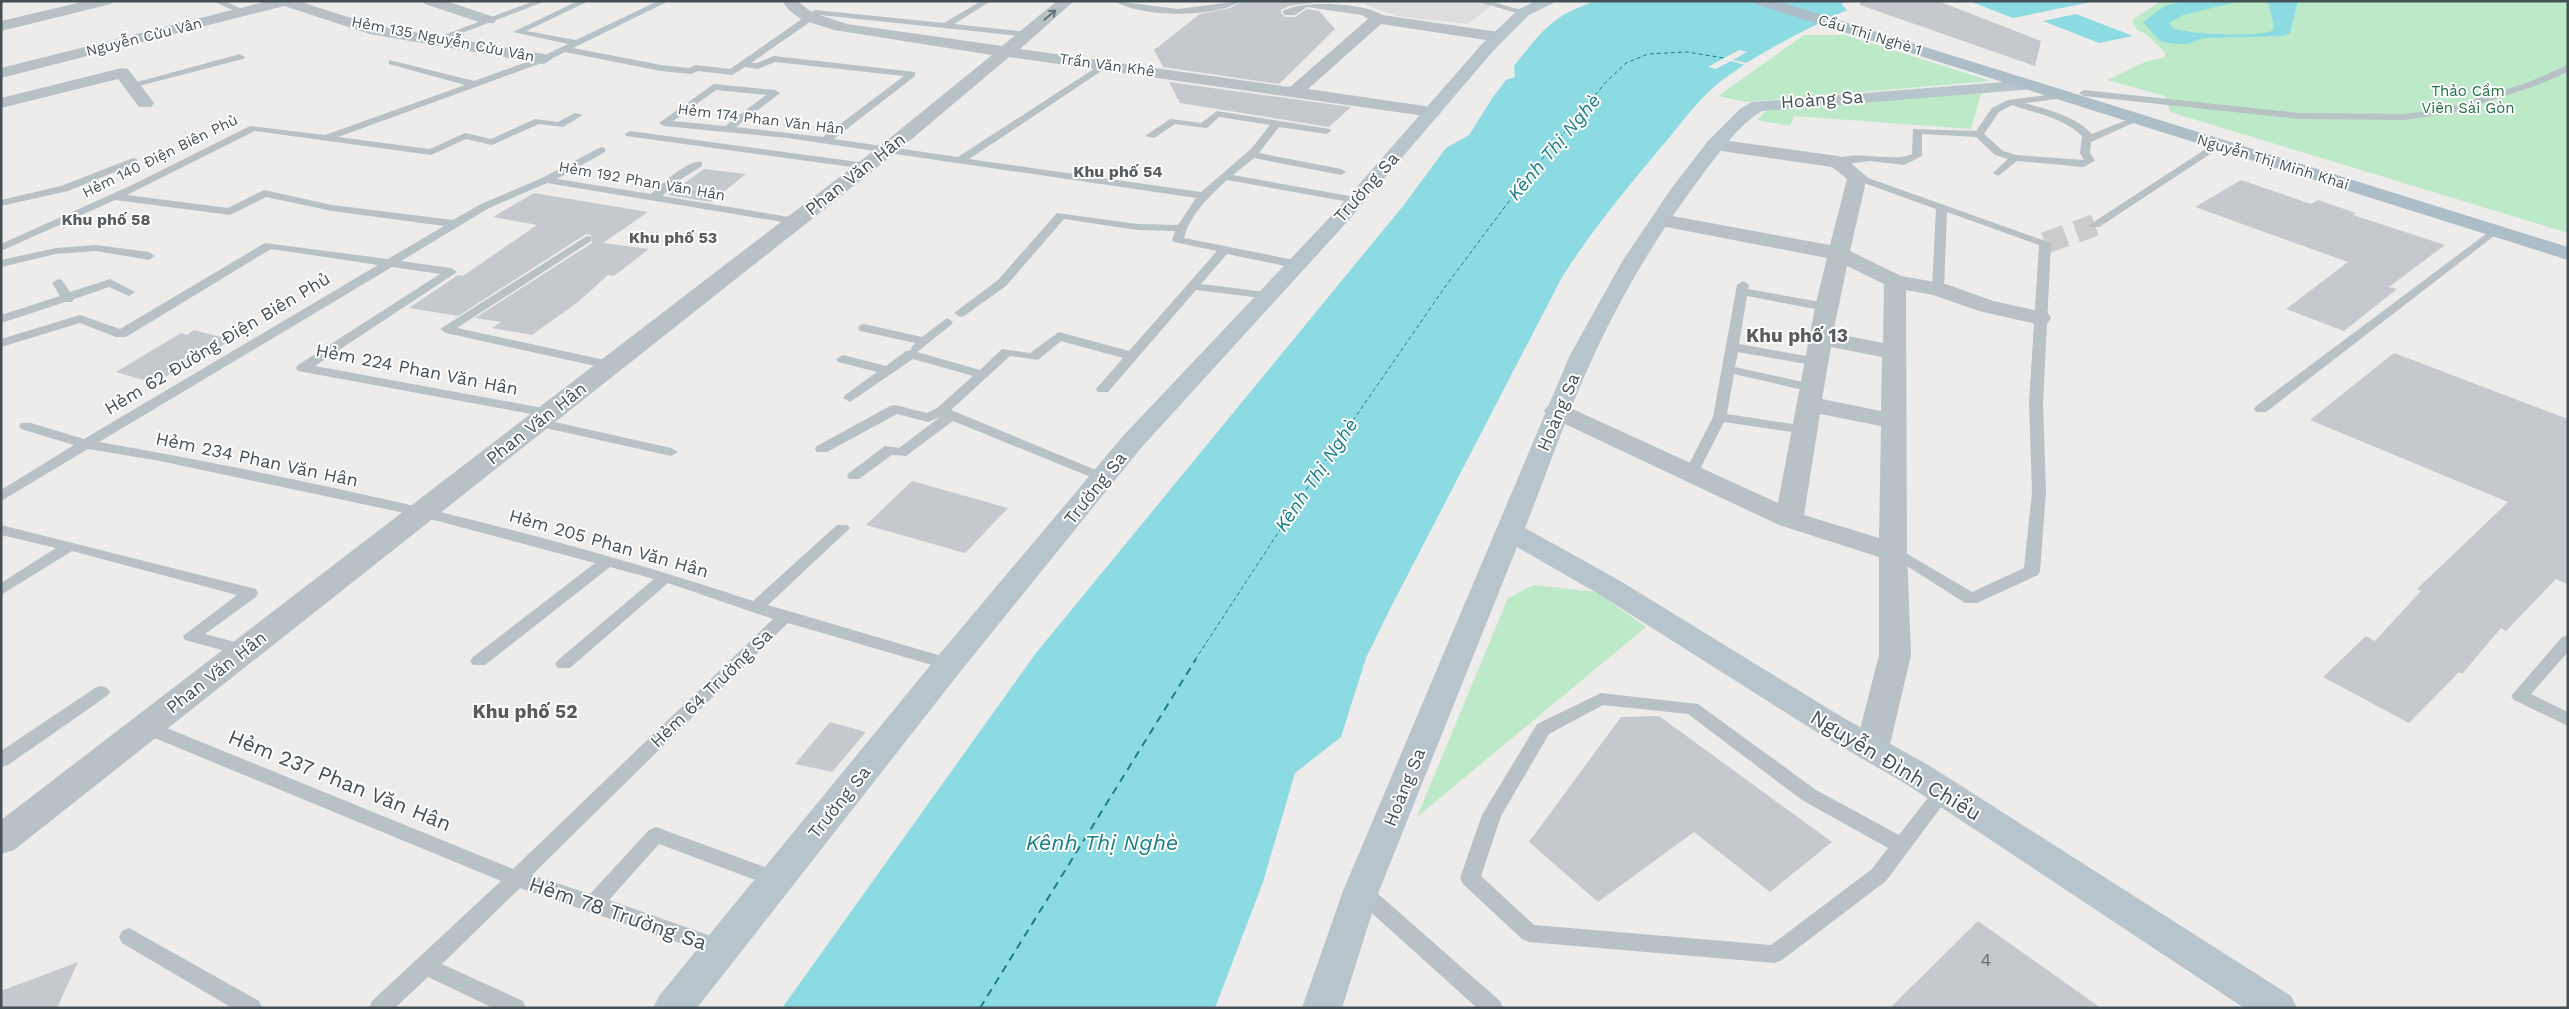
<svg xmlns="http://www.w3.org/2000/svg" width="2569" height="1009" font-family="'Work Sans',sans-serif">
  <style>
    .education { fill: #dfdcdd }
    .green { fill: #bce9c8 }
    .water { fill: #8ddbe2 }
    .pier { fill: #eeebeb }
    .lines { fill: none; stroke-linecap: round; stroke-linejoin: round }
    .ferry-far1 { stroke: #188089; stroke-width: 1; stroke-dasharray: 4 3; stroke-linecap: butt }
    .ferry { stroke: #188089; stroke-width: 2; stroke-dasharray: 8 6; stroke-linecap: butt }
    .building { fill: #c5c9ce }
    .street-tunnel { stroke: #cccccd; stroke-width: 22; stroke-dasharray: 22 11; stroke-linecap: butt }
    .lane { fill: #b7c1c6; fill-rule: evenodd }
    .street { fill: #b7c1c6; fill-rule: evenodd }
    .secondary { fill: #b8c4cc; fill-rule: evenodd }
    .primary { fill: #adbec8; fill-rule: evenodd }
    .oneway { stroke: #677278 }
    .labels { text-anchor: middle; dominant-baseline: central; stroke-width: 4; stroke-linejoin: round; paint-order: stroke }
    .far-street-label { font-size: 15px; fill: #455056; stroke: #fff }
    .far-park-label { font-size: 15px; fill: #1e703d; stroke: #fff }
    .far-neighbourhood-label { font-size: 16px; font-weight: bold; fill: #585c5f; stroke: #fff }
    .street-label { font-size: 18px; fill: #455056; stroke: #fff }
    .near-number-label { font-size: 18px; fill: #656e74 }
    .water-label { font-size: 19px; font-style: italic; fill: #188089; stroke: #fff }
    .neighbourhood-label { font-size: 19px; font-weight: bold; fill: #585c5f; stroke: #fff }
    .near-street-label { font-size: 21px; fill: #455056; stroke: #fff }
    .near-water-label { font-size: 22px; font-style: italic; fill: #188089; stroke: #fff }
  </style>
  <rect width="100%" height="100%" fill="#eeebeb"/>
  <polygon class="education" points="1356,1 1498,1 1467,24 1396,16"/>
  <g class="green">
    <polygon points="2161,1 2568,1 2568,233 2170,112 2165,96 2107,80 2145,62 2165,57 2165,52 2146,34 2137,30 2132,20"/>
    <polygon points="1804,35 1845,35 1991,81 1746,102 1718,96"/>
    <polygon points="1982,90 1971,129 1794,116 1790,126 1757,120 1770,107"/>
    <polygon points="1534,585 1596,592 1646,627 1417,817 1508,598"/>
  </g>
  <g class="water">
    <path d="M1596,1h248l-2,4 5,5c-43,20 -88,42 -126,71 -23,18 -40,43 -59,65 -36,43 -71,85 -101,133l-171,330 -24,49 -25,79 -46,36 -32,109 -48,126h-433l254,-355 367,-447 43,-58 23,-13 24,-38 13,-17 9,-3 -1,-11c27,-34 38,-51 82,-65z"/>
    <polygon points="1969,1 2096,1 2013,18"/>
    <path d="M2183,1h58l-58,14 -14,8 5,6c17,5 81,8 98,2l2,-4 -5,-22 -5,-4h34l-8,32 -7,3 -79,2 -17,6h-12l-15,-3 -17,-19 22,-16z"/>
    <polygon points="2076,14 2133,36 2099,43 2043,21"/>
  </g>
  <polygon class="pier" points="1739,50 1747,52 1733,60 1747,63 1745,65 1731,61 1716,69 1708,67"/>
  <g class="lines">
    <polyline class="ferry-far1" points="1195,660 1323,464 1445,287 1524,181 1606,82 1626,63 1648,54 1687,52 1724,58"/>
    <polyline class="ferry" points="980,1008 1196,659"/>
  </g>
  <g class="building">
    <polygon points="1243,1 1310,1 1312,3 1289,6 1281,10 1281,13 1285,17 1295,17 1307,9 1319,11 1335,29 1279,84 1163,67 1154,50 1200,14 1230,8"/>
    <polygon points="1860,1 1938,1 2041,41 2035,66 1860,5"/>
    <polygon points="1169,82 1351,107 1329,127 1180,103"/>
    <polygon points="704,169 746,174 711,202 668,195"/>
    <polygon points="2241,180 2311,204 2318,200 2356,213 2353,215 2445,245 2389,287 2397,289 2344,331 2286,309 2348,262 2195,207"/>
    <polygon points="534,193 648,212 603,243 649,249 614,276 608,275 578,302 532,335 492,328 501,322 475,318 592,243 591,235 586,234 458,316 409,308 458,275 463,276 537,225 493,217"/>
    <polygon points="194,330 232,340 154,383 116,372 181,333 187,335"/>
    <polygon points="2394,353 2568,419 2568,584 2556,579 2506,631 2501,628 2462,674 2459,672 2409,723 2323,677 2366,636 2375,641 2421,591 2417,589 2508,502 2310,420"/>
    <polygon points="912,481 1008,508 965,553 866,525"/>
    <polygon points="1659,716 1832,842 1770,892 1694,832 1598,902 1529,842 1621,717"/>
    <polygon points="830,722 866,732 832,772 795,764"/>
    <polygon points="1978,921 2101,1008 1890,1008"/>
    <polygon points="78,962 57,1008 1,1008 1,991"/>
  </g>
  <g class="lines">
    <polyline class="street-tunnel" points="2045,243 2095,225"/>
    <g class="lane">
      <polygon points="213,1 225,1 248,12 241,14"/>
      <polygon points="534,1 546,1 438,42 431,40"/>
      <path d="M578,1h11l-63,30 50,9 82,-39h11l-96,47 88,17 28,3 7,-3 34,4 85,-59 129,13 37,-22h10l-37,23 72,8 4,3 -1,2 -209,-22 -69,48h6l17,-7 141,16v4l-81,63 124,18 145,-94 5,3 -2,2 -137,91 232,33 50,-43 19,-24 -51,-8 -12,11 -32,-4 -21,14 -9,-2 25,-17 31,4 16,-12 113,18 1,2 -5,3 -47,-7 -20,26 82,16 5,3 -5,3 -87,-17 -21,17 122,22 5,3 -5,3 -128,-23c-17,16 -37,34 -43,58l115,23v6l-4,1 -68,-14 -26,30 65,8 4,1v6l-74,-9 -88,102h-10l-2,-3 27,-31 -62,-17 -23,19 -28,-4 -59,54 157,65 2,3 -7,4 -150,-61 -47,35 -14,-1 -33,24h-10l-2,-3 2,-3 36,-27 14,2 41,-31 -12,5 -31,-8 -70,38h-10l-2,-3 2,-3 73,-40 5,-1 32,8 10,-5 36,-32 -60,-17 -63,43 -7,-4 2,-3 32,-23 -39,-10 -2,-3 7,-4 43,11 20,-15 6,-1 -1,-2 4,-5 -55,-12 -2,-3 2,-3 4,-1 58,13 25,-19 6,4 -2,3 -34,27 63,18 22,-21 28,4 29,-21 70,19 88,-100 -43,-9 -2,-2 3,-9 -38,-1 -73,-11 -58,67 -42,30 -4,1 -6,-4 44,-33 59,-67 80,11 41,1 18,-27 -409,-60 -123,-12 -5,-3 55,-39 61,6 5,3 -44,34 87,10 81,-61 -129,-14 -17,7 -13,-2 -13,8 -34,-4 -7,3 -30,-3 -96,-19 -18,9 -209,76 92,12 35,-16 26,6 44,-20 23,3 17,-9 8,2 -20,12 -24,-3 -47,21 -26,-6 -35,16 -176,-24 -128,64 101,13 36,-18 68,15 121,15 28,-16 61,-26 59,-31 4,1v4l-48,27 94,15c10,-9 37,-35 51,-32v4l-24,15 -16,15 133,22 6,3 -6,3 -248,-41 -58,25 -88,53 50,7 6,4 -142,94 233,43 5,1 2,3 -2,3 -5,1 -250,-46 -2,-3 2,-3 142,-91 -48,-7 -293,175c221,39 442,88 654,159l84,-76h10l3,3 -3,3 -79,74 187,55 3,4 -3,4 -6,2 -161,-47 -256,252 58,19 59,-64 7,-3 128,47 3,6 -3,6 -7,2 -118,-44 -50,56 119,42 3,6 -3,6 -7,3 -201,-69 -78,76 81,37 3,7h-33l-65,-31 -33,31h-26l3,-7 129,-120 -361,-149 -3,-5 3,-5 6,-1 6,1 361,147 260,-250 -105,-36 -98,85h-12l-3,-4 3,-4 96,-81 -44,-12 -125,98h-12l-3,-4 3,-4 122,-94 -176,-47 -259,-55 -72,-12 -87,52v-11l73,-45 -53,-16 -2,-3 2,-3h10l53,16 294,-174 -107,-16 -145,88h-10l-36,-14 -79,24v-8l79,-24 40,14 145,-86 123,16 56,-33 -112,-15 -66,-14 -36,18 -115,-15 -114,51v-7l131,-59 118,-59 75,9 140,-50 -76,-21v-4l85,21 67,-24 27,-13 -55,-12zM716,90l50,5 -41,31 -52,-5z"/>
      <path d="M1115,1l63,8 63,-8c-25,17 -101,17 -126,0z"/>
      <polygon points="1475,1 1490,1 1528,12 1524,15"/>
      <polygon points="240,54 245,57 243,59 131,88 126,85"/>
      <polygon points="2568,65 2568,72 2535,86 2452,113 2404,120 2299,119 2084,96 2079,93 2084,90 2299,113 2404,114 2448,108 2529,82"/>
      <path d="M2062,93l5,3 -2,2 -40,5c23,7 50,13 67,31l42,-17 8,2 -51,23 -1,11 5,8 -12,6 -66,-6 -19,15 -5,-3 15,-14 -13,-4 -19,-18 -54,-3v22l-18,9 -34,-4 -32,4 -5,-3c16,-15 59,2 79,-8l1,-25 63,2 16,-23 16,-8zM2012,105c23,8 52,13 70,31l-2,17 4,7 -68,-5 -13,-4 -19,-17 15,-22z"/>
      <polygon points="630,131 866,163 871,166 866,169 626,136 625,134"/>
      <polygon points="2215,143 2224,145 2099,227 2091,227 2089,225"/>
      <polygon points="133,158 137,159 137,163 68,191 1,206 1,200 61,186"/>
      <polygon points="1857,174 2051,243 2043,403 2046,492 2040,571 2038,575 1977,603 1965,603 1885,552 1887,549 1899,549 1972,592 2024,568 2032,492 2029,403 2039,245 1947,212 1944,289 1938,293 1934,292 1932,289 1936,209 1853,179 1852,177"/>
      <polygon points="2494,228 2498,229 2498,233 2266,412 2256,412 2254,409 2256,406"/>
      <polygon points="587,236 591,237 591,241 457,328 614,362 616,365 614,368 609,369 446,333 440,329"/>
      <polygon points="96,245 149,252 155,256 149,260 96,251 56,254 1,267 1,260 56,248"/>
      <polygon points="58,279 62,280 70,292 110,279 135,292 129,296 109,287 74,299 72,302 65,302 1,323 1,315 60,296 52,283"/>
      <polygon points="1743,281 1749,285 1748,289 1826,303 1832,307 1826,311 1747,296 1739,344 1817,358 1824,362 1817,366 1738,352 1735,367 1817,385 1819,388 1812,392 1734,374 1727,414 1805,426 1812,430 1805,434 1724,422 1696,477 1686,477 1684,474 1713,417 1737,285"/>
      <polygon points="537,418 671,448 678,452 671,456 532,425 530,422 532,419"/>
      <polygon points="1,525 256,589 258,593 256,597 205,634 250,646 252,650 250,654 244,656 185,640 183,636 237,595 72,551 1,595 1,583 56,548 1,535"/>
      <polygon points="2568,635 2568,652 2531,694 2568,712 2568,726 2514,700 2511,696 2562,637"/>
      <polygon points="101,686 107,688 110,692 107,696 8,765 1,767 1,751 95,688"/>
      <path d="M1601,693l97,11 118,86 83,45 38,-49 7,-2 7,2 2,5 -67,90 -104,79 -7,3 -246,-21 -7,-3 -59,-55 -3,-6 22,-63 55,-91zM1603,705l85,9 114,86 86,48 -16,21 -101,76 -237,-20 -53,-49 20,-60 48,-82z"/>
      <polygon points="1361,883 1368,885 1500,1001 1503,1008 1477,1008 1354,897 1351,891 1354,885"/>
      <polygon points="129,928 259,1001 262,1008 232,1008 122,943 119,937 122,931"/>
    </g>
    <g class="street">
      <polygon points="86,1 113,1 111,4 1,31 1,21"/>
      <polygon points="268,1 298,1 373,25 544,54 552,59 544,64 370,34 284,6 1,78 1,68"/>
      <polygon points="423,1 446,1 494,17 496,20 494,23 482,23 425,4"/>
      <path d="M782,1h15l16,12 34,11 155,22 55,-45h17l-54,48 270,38 78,-68 -6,-4 -55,-8 -12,8h-10l-3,-3c15,-12 81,-10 100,3l117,17 8,5 -8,5 -118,-18 -73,65 130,19 3,4 -3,4 -6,1 -423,-60 -115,97 -880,696 -13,4v-34l879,-674 112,-91 -158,-25 -32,-10 -13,-10z"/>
      <polygon points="122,68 128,69 151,99 154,103 151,107 139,107 118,79 1,108 1,98"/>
      <path d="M1715,139l123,17 7,2 22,19 -17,74 51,25 45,8 47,17 55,12 3,5 -3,5 -8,2 -61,-14 -46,-16 -27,-5 1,262 4,103 -22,94 -5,9 -12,3 -12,-3 -5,-9 24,-94v-98l-100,-32 -231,-109 -4,-5 4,-5 9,-3 9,3 212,97 37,-196 12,-49 -166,-32 -7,-2 -3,-4 3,-4 7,-2 169,31 17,-66 -15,-12 -124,-18 -2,-4 2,-4zM1847,266l37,18 -1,59 -50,-10zM1831,347l51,10 -1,54 -59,-12zM1820,414l61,12 -2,112 -75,-23z"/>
    </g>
    <g class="secondary">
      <polygon points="1536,1 1557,1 1529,15 1494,50 1347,222 1141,448 960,672 697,1008 653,1008 659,996 938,656 1123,436 1333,214 1482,44 1519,9"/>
      <path d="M2028,80l6,1 3,4 -3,4 -272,22c-24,14 -42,41 -59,63 -42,55 -80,118 -109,181 -26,56 -46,115 -69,173l92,51 225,138 88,49 361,230 6,12h-53l-338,-224 -88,-51 -221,-140 -80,-46 -138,344 -37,117h-40l41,-117 227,-536 53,-95 48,-71 37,-48 32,-32 12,-7z"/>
    </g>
    <polygon class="primary" points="1753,1 1777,1 2568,247 2568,260 1755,4"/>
  </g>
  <defs><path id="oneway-shaft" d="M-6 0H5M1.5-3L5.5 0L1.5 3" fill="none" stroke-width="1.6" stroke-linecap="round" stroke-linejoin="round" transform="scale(1.25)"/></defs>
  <use class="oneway" href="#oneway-shaft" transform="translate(1050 15) rotate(-40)"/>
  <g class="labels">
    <g class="far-street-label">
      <text transform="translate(1870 35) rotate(17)">Cầu Thị Nghè 1</text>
      <text transform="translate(144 37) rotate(-14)">Nguyễn Cửu Vân</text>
      <text transform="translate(443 39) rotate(11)">Hẻm 135 Nguyễn Cửu Vân</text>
      <text transform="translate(1107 65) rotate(8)">Trần Văn Khê</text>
      <text transform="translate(761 119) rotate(7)">Hẻm 174 Phan Văn Hân</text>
      <text transform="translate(160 156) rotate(-26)">Hẻm 140 Điện Biên Phủ</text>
      <text transform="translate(2273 162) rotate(17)">Nguyễn Thị Minh Khai</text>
      <text transform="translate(642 181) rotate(10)">Hẻm 192 Phan Văn Hân</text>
    </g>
    <g class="far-park-label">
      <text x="2468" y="91">Thảo Cầm<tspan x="2468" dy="17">Viên Sài Gòn</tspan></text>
    </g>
    <g class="far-neighbourhood-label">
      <text x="1118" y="171">Khu phố 54</text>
      <text x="106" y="219">Khu phố 58</text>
      <text x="673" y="237">Khu phố 53</text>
    </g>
    <g class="street-label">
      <text transform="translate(1822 99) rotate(-4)">Hoàng Sa</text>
      <text transform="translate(855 174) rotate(-38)">Phan Văn Hân</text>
      <text transform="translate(1366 187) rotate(-48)">Trường Sa</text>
      <text transform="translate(217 343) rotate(-31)">Hẻm 62 Đường Điện Biên Phủ</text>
      <text transform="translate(417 369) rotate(11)">Hẻm 224 Phan Văn Hân</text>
      <text transform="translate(1558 412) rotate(-67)">Hoàng Sa</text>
      <text transform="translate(536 423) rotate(-38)">Phan Văn Hân</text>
      <text transform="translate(257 459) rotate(12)">Hẻm 234 Phan Văn Hân</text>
      <text transform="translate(1095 488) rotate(-51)">Trường Sa</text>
      <text transform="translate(609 543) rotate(16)">Hẻm 205 Phan Văn Hân</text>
      <text transform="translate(216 672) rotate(-38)">Phan Văn Hân</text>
      <text transform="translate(711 688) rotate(-44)">Hẻm 64 Trường Sa</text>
      <text transform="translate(1404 787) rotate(-68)">Hoàng Sa</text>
      <text transform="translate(839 802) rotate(-51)">Trường Sa</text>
    </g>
    <g class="near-number-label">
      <text x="1986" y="959">4</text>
    </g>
    <g class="water-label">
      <text transform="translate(1554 147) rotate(-50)">Kênh Thị Nghè</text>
      <text transform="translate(1316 475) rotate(-56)">Kênh Thị Nghè</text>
    </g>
    <g class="neighbourhood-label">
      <text x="1797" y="335">Khu phố 13</text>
      <text x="525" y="711">Khu phố 52</text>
    </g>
    <g class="near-street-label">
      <text transform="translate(1896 765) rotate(31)">Nguyễn Đình Chiểu</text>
      <text transform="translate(340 780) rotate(22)">Hẻm 237 Phan Văn Hân</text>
      <text transform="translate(618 913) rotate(19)">Hẻm 78 Trường Sa</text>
    </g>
    <g class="near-water-label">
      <text x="1102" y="842">Kênh Thị Nghè</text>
    </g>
  </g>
  <rect width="2569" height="1009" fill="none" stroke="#455056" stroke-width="5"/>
</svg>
